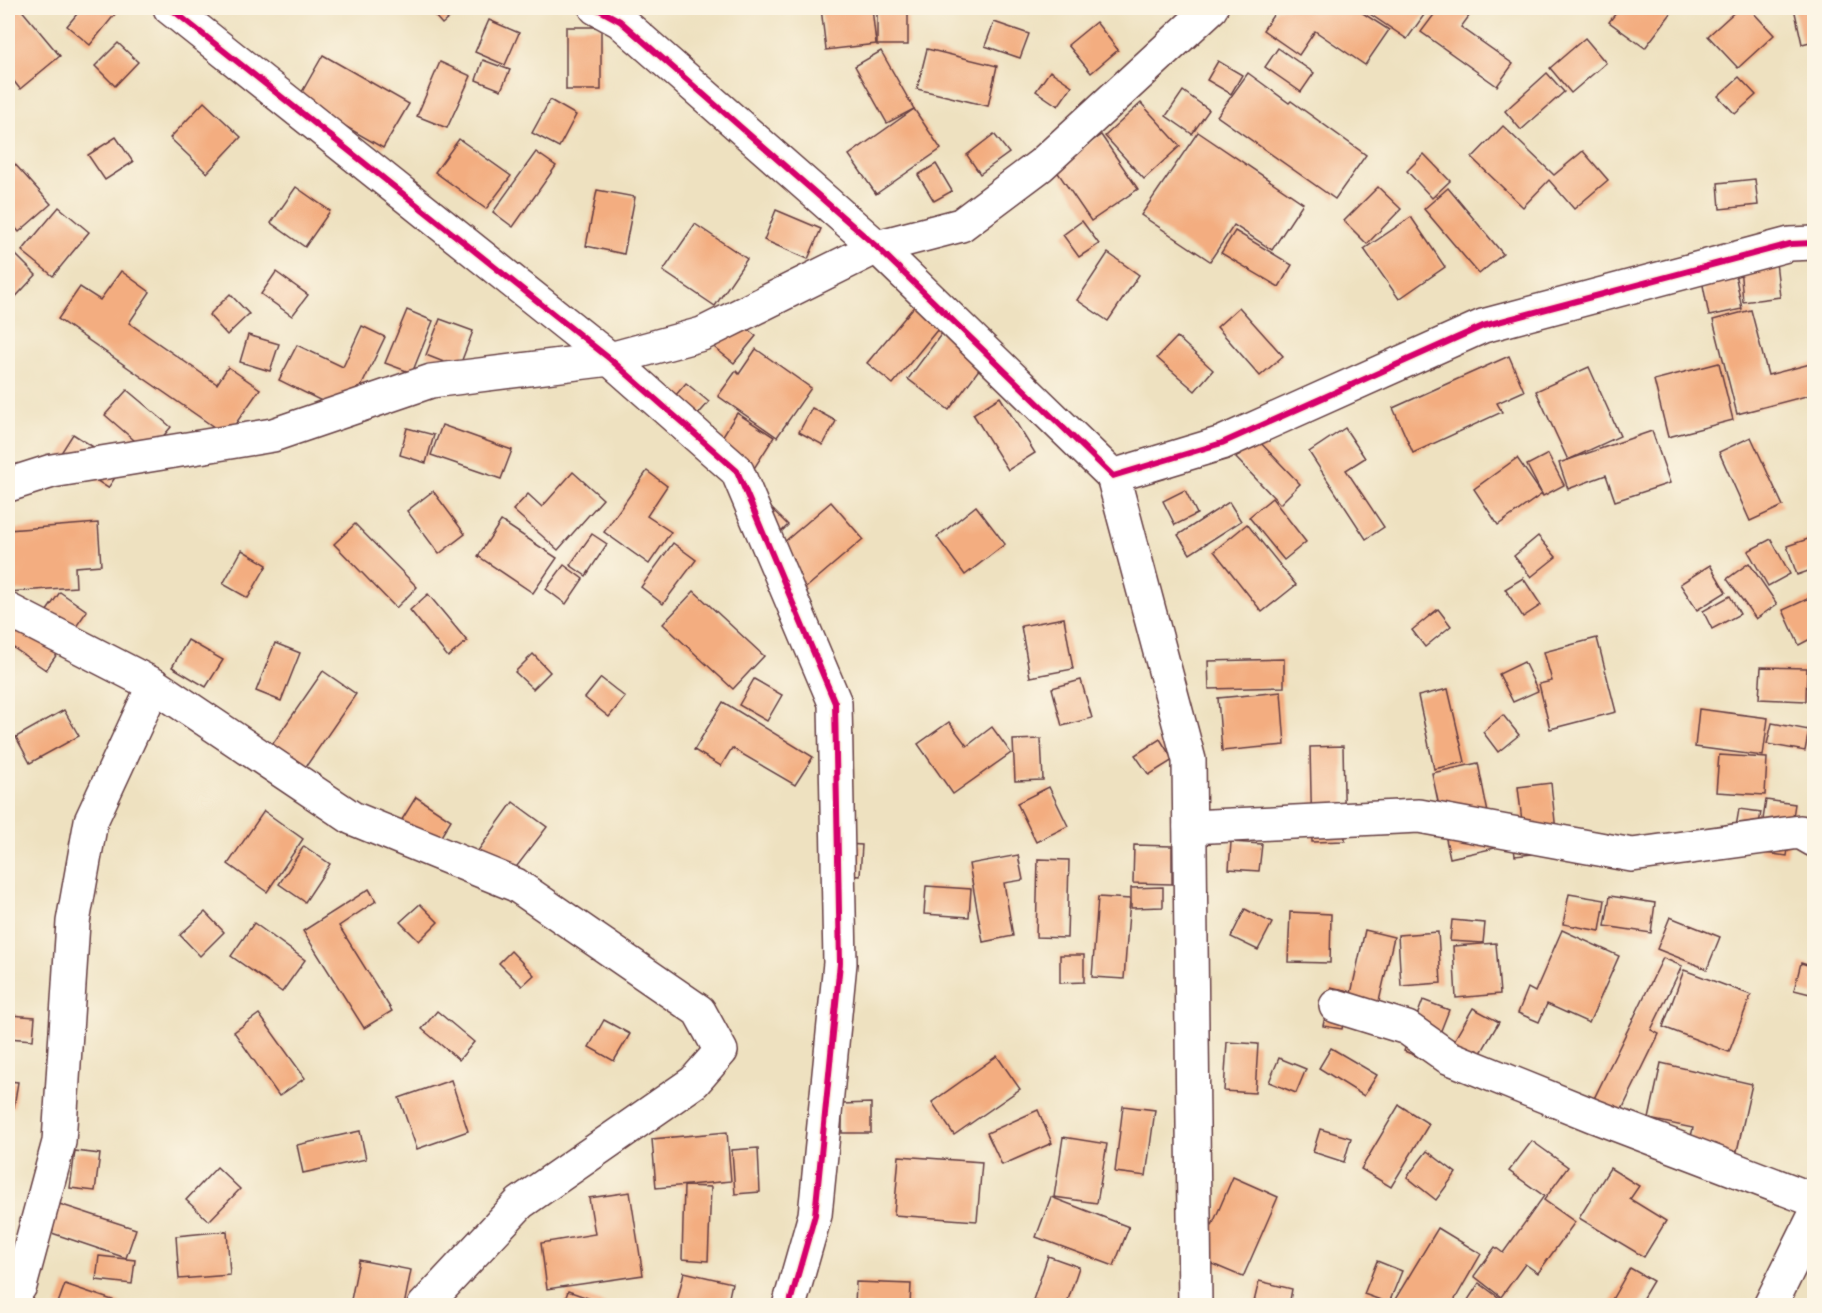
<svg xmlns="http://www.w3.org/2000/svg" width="1822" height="1313" font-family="Mali,sans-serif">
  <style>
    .building { fill: #f3ad80 }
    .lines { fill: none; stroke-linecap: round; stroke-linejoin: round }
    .street-casing { stroke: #633c41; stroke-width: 36 }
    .street { stroke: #fff; stroke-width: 33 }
    .cycleway-casing { stroke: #fcf5e5; stroke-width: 10 }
    .cycleway { stroke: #d6006c; stroke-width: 6 }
  </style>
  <rect width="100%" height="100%" fill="#fcf5e5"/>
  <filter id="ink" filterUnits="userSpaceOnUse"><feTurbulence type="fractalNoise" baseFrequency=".0167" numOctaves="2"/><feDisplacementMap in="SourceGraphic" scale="12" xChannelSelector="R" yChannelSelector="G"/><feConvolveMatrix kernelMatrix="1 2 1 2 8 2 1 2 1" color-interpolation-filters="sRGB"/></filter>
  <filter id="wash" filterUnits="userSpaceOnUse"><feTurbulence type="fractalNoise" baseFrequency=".008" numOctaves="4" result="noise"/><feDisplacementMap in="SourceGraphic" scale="24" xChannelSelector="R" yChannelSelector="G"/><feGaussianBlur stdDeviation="1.35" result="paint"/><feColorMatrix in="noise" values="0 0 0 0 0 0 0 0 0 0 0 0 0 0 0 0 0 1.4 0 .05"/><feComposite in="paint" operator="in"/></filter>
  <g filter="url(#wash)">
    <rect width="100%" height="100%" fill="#eee1c0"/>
    <g id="blocks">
      <g class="building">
        <polygon points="14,8 20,8 60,56 20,89 8,74 8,13"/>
        <polygon points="82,8 120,8 90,45 67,26"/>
        <polygon points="428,8 461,8 442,24"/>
        <rect x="688" y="8" width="79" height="2"/>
        <polygon points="821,8 872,8 876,44 826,50"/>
        <rect x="877" y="8" width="31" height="37"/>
        <polygon points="1278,8 1355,8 1389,30 1365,65 1315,31 1299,55 1263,30"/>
        <polygon points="1361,8 1412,8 1424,15 1407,39"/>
        <polygon points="1439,8 1475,8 1461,27 1513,64 1497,86 1421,32"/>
        <polygon points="1620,8 1675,8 1645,48 1609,22"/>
        <polygon points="1739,8 1749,8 1774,35 1738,68 1708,36"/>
        <polygon points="1794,8 1814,8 1814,41 1802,44"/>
        <polygon points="489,20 519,33 505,65 475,52"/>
        <polygon points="994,22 1029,34 1020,58 985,46"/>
        <polygon points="1096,22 1118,50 1091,73 1068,45"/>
        <rect x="566" y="27" width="35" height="63"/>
        <polygon points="1585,38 1606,63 1571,93 1550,68"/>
        <polygon points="118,43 138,62 115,86 95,66"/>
        <polygon points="1278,48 1314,73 1301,92 1265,67"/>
        <polygon points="927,49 997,66 988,106 917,89"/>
        <polygon points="881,51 914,109 887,123 855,66"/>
        <polygon points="323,55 409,104 383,148 298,99"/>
        <polygon points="483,60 510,70 501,90 476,80"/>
        <polygon points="1218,61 1242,75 1231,94 1207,80"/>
        <polygon points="440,62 471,76 447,128 417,116"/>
        <polygon points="1050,71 1072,86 1058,106 1036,91"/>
        <polygon points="1248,73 1289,103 1291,101 1366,155 1335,199 1217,116"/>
        <polygon points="1547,73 1564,92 1521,130 1505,111"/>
        <polygon points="1739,77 1756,95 1735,114 1718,96"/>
        <polygon points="1183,91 1209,110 1192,134 1166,116"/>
        <polygon points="550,100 576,115 559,147 532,133"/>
        <polygon points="204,102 241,137 207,173 170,138"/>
        <polygon points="1141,103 1180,146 1144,179 1105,136"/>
        <polygon points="914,109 941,149 876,194 849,155"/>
        <polygon points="1503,126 1554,175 1583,151 1608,180 1574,209 1549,180 1523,207 1472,158"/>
        <polygon points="1198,132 1303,203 1272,250 1234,225 1210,261 1141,215"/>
        <polygon points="994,134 1009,153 980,174 967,155"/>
        <polygon points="1101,135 1138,189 1091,221 1054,167"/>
        <polygon points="116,137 133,162 105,180 88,155"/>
        <polygon points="459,139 511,176 486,209 435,172"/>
        <polygon points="536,152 556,166 513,227 493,212"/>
        <polygon points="1424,154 1450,181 1432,198 1407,171"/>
        <polygon points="12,161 51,204 19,232 8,219 8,166"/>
        <polygon points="936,164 952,191 934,201 918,175"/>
        <polygon points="1755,179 1758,205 1720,209 1718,183"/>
        <polygon points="296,187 330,211 305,247 271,223"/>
        <polygon points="1378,187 1401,209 1367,244 1344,221"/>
        <polygon points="1448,188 1503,254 1479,274 1424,209"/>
        <polygon points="597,190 635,197 624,254 586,246"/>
        <polygon points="59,207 89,232 53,276 22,251"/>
        <polygon points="776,210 821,229 808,259 764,240"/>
        <polygon points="1411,217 1445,267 1399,299 1364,249"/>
        <polygon points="1082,221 1099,244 1079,257 1063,235"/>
        <polygon points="695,224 747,259 715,306 663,271"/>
        <polygon points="1235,231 1292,265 1279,287 1221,253"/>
        <polygon points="8,247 36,275 8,305"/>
        <polygon points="1108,253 1139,275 1108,321 1077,300"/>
        <polygon points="1776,262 1780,297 1743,302 1740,266"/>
        <polygon points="1734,268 1742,309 1709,316 1701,275"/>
        <polygon points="121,271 150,292 129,323 217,384 228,367 260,389 227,436 58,319 80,287 100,300"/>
        <polygon points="276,272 308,295 292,316 261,294"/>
        <polygon points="230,294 249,314 227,335 209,315"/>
        <polygon points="917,303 942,324 893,384 867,363"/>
        <polygon points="1239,307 1283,356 1260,376 1217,327"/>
        <polygon points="407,310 433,321 412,373 385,363"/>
        <polygon points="1751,310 1768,375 1814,363 1814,394 1737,414 1713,320"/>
        <polygon points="440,319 473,331 459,368 426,355"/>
        <polygon points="737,321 756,336 734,363 715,348"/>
        <polygon points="362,326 385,337 348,414 279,380 297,345 343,367"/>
        <polygon points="945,329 986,360 949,410 908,379"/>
        <polygon points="248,335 279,344 270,371 240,362"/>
        <polygon points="1177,337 1213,370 1195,391 1157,358"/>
        <polygon points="756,349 811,388 777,437 718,396 736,371 739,374"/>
        <polygon points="1509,356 1524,391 1497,403 1502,412 1413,453 1393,408"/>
        <polygon points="1719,363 1733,420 1668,437 1654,380"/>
        <polygon points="1589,367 1620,436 1568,460 1536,391"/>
        <polygon points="686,383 709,402 687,427 665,408"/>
        <polygon points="127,390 171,427 149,453 105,415"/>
        <polygon points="1000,397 1035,453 1008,470 973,414"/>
        <polygon points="812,408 836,421 823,445 799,432"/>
        <polygon points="737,413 774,437 746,481 709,458"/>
        <polygon points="442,425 512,450 501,479 431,455"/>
        <polygon points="407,428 434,435 426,463 400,455"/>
        <polygon points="1345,428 1365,458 1346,470 1384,527 1366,539 1309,452"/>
        <polygon points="1652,431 1670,483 1615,501 1606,475 1568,489 1559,463"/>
        <polygon points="73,434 123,466 108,488 59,456"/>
        <polygon points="1751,437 1783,506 1750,521 1719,452"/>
        <polygon points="1256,438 1300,484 1280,504 1236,458"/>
        <polygon points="1548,454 1564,485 1543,496 1527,465"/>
        <polygon points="1517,458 1542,494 1498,525 1474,489"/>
        <polygon points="647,471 667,486 647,516 671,532 649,564 604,532"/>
        <polygon points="573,472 603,499 558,550 513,510 528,494 542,507"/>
        <polygon points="1185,490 1197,514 1175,525 1163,501"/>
        <polygon points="433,491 465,534 439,554 407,511"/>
        <polygon points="1272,498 1306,542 1284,560 1249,517"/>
        <polygon points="765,502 788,525 771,542"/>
        <polygon points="831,502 863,539 801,592 769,555"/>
        <polygon points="1229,502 1241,521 1190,554 1178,535"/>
        <polygon points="976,506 1005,544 965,575 937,537"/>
        <polygon points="501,521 557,558 533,593 478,556"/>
        <polygon points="98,523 101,565 75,567 76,587 8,592 8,530"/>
        <polygon points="355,524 417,587 396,608 334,544"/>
        <polygon points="1247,524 1296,585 1262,612 1214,551"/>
        <polygon points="592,534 607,544 586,576 570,565"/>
        <polygon points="1538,536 1556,557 1531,577 1514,556"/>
        <polygon points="1814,537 1814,569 1797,575 1787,546"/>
        <polygon points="1771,539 1790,574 1768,586 1748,551"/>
        <polygon points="673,543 696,560 663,604 641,587"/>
        <polygon points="242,550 267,565 248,598 223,584"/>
        <polygon points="1749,563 1777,604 1756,619 1727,579"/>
        <polygon points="564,565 583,579 566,604 546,589"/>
        <polygon points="1710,565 1726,592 1697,610 1680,584"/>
        <polygon points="1523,578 1541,605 1523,617 1505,589"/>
        <polygon points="694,591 764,656 733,689 663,624"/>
        <polygon points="60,592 87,611 46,670 8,644 8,617 35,628"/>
        <polygon points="428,594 467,641 448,657 410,610"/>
        <polygon points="1730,596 1740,614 1712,629 1703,611"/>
        <polygon points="1814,596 1814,637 1799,645 1783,610"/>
        <polygon points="1438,609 1451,626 1425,647 1412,630"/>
        <polygon points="1064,618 1073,669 1030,677 1021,626"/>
        <polygon points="1597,638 1616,712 1550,729 1539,684 1552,681 1544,652"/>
        <polygon points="188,640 223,660 206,687 172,667"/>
        <polygon points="275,643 300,653 281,701 256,691"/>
        <polygon points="533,654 550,672 533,689 515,672"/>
        <polygon points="1284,659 1284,687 1209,689 1208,661"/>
        <polygon points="1524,662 1538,691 1513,702 1499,674"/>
        <polygon points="1761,667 1807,668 1806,701 1759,699"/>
        <polygon points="323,671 356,694 298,778 265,755"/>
        <polygon points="601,678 625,697 609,717 585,698"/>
        <polygon points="754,679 782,695 767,721 739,705"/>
        <polygon points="1081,680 1092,718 1062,726 1052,688"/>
        <polygon points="1448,689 1465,762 1434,769 1418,696"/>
        <polygon points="1281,692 1285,745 1222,751 1218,698"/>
        <polygon points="723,702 813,757 795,785 732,748 721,766 694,750"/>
        <polygon points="1699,709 1768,718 1763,756 1695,747"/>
        <polygon points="64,710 79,736 30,763 16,737"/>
        <polygon points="1503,715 1519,735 1498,752 1483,732"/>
        <polygon points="949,722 967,746 992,727 1011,753 953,794 918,744"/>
        <polygon points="1772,723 1809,730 1805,751 1767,744"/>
        <polygon points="1041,739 1043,780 1015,781 1013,740"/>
        <polygon points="1160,739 1173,760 1149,775 1135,755"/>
        <polygon points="1343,746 1345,841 1312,842 1310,747"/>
        <polygon points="1719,755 1767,758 1765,795 1716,792"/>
        <polygon points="1478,763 1495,848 1450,858 1432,773"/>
        <polygon points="1551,783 1558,851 1515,856 1512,831 1523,830 1518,787"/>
        <polygon points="1049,787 1068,826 1036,842 1017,803"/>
        <polygon points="416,797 451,820 434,848 398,826"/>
        <polygon points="1766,800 1795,804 1787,856 1758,852"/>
        <polygon points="513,802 547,827 504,883 472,859"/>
        <polygon points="1739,809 1761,812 1756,843 1734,839"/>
        <polygon points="264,811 303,839 267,892 228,864"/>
        <polygon points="1231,842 1262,844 1259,871 1229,869"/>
        <polygon points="830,843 862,845 860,876 828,874"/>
        <polygon points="1134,845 1172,846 1172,884 1133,883"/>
        <polygon points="304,846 330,864 305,902 279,884"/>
        <polygon points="1018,855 1023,880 1004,883 1013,936 983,942 969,864"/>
        <polygon points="1038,859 1069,860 1067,938 1036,937"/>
        <polygon points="926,886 971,889 969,917 924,914"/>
        <polygon points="1163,887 1163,907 1131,908 1131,888"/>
        <polygon points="369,889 376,901 339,926 392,1011 364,1028 303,931"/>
        <polygon points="1569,894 1605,900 1600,931 1563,924"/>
        <polygon points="1610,896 1655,903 1651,933 1605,926"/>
        <polygon points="1098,897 1130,899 1124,979 1092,977"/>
        <polygon points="420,904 438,922 419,941 400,922"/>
        <polygon points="1245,909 1272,923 1258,950 1231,937"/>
        <polygon points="205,912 224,932 200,956 180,935"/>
        <polygon points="1290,912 1331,914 1330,963 1288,962"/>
        <polygon points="1670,917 1720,937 1707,969 1657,949"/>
        <polygon points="1452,920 1485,923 1483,943 1450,941"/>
        <polygon points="254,923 305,960 282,992 231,956"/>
        <polygon points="1365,930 1394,937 1373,1027 1345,1021"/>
        <polygon points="1562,930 1619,956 1589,1023 1547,1004 1539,1022 1518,1013 1528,988 1535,992"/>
        <polygon points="1438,932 1441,983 1401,986 1398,935"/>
        <polygon points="1496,943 1500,994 1456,998 1453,946"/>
        <polygon points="511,951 534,975 522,986 499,963"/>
        <polygon points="1060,955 1084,955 1084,982 1060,983"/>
        <polygon points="1663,958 1682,966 1651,1030 1659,1034 1611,1132 1584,1119"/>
        <polygon points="1801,963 1814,967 1814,995 1794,990"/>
        <polygon points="1684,970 1751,995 1729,1052 1663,1027"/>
        <polygon points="1331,987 1349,991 1342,1029 1323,1026"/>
        <polygon points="1423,1000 1449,1010 1429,1061 1404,1051"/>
        <polygon points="1473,1008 1499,1022 1471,1070 1445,1056"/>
        <polygon points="437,1011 474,1042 459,1060 422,1029"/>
        <polygon points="259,1014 305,1078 279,1096 234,1032"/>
        <polygon points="10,1015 35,1017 33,1040 8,1038"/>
        <polygon points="604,1020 630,1034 614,1061 589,1047"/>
        <polygon points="1227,1042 1258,1044 1255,1093 1224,1091"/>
        <polygon points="1331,1048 1377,1075 1364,1096 1319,1068"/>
        <polygon points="997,1056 1020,1089 954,1135 932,1102"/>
        <polygon points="1279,1058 1306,1069 1296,1093 1269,1082"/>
        <polygon points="1661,1063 1752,1084 1735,1160 1688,1149 1693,1128 1649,1119"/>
        <polygon points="451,1080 468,1131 417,1149 399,1098"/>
        <polygon points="8,1081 18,1082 14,1107 8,1106"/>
        <polygon points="871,1103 871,1133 842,1133 842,1104"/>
        <polygon points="1399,1105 1429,1124 1391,1187 1361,1169"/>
        <polygon points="1123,1106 1155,1110 1146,1176 1115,1172"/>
        <polygon points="1038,1110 1052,1143 1002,1165 987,1133"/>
        <polygon points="1320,1129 1351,1138 1344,1162 1313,1152"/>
        <polygon points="360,1131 366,1159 303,1173 297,1145"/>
        <polygon points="727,1132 731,1181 656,1188 652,1139"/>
        <polygon points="1063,1137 1107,1144 1097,1203 1054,1197"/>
        <polygon points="1532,1141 1568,1167 1544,1200 1575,1222 1538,1273 1525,1264 1501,1297 1474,1276 1495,1247 1503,1253 1544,1196 1509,1171"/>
        <polygon points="758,1148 760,1192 735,1194 732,1150"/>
        <polygon points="75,1151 100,1154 95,1191 70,1188"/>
        <polygon points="1427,1151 1456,1173 1436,1200 1407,1177"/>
        <polygon points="899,1156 982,1162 977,1221 894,1215"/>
        <polygon points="217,1167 240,1189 209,1221 186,1200"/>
        <polygon points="1610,1168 1639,1186 1630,1199 1666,1221 1644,1257 1579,1218"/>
        <polygon points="1233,1177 1278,1197 1243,1277 1198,1258"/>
        <polygon points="684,1186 711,1187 708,1261 682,1259"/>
        <polygon points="630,1192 643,1275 547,1289 541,1243 595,1234 589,1198"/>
        <polygon points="1051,1197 1129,1227 1114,1266 1036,1237"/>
        <polygon points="44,1199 136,1229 126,1258 34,1227"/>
        <polygon points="1438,1228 1481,1254 1451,1306 1391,1306"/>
        <polygon points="227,1231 230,1275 179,1279 176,1236"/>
        <polygon points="99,1256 135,1260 132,1284 96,1280"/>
        <polygon points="1048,1256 1079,1267 1066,1306 1051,1306 1033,1300"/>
        <polygon points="359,1260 411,1270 404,1306 380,1306 351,1300"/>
        <polygon points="1377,1261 1402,1271 1389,1303 1364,1294"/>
        <polygon points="1630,1268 1653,1281 1638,1306 1614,1306 1610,1303"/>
        <polygon points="684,1272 732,1283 727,1306 676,1306"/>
        <polygon points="1259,1281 1292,1289 1289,1306 1253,1306"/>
        <polygon points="856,1282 911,1284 910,1306 855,1306"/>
        <polygon points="1479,1283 1502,1300 1498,1306 1464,1306"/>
        <polygon points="65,1284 121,1303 120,1306 57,1306"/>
        <polygon points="568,1291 605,1304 605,1306 563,1306"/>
      </g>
    </g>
  </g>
  <g filter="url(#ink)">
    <use href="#blocks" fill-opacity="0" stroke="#633c41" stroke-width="1.5"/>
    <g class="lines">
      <g class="street-casing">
        <g id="street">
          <polyline points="170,8 610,359 737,471 835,703 840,963 815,1215 789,1306"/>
          <polyline points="596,8 620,21 877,247 1113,476 1222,443 1483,326 1790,244 1814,243"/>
          <polyline points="1113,476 1189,760 1195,1306"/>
          <polyline points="8,485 52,471 273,435 431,381 610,359 702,334 877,247 961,225 1041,165 1211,8"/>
          <polyline points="8,610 154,685 352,818 516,885 699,1011 721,1051 694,1082 520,1203 424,1306"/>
          <polyline points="1190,827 1419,816 1632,855 1800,832 1814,840"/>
          <polyline points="1336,1006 1407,1028 1448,1057 1594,1116 1814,1200"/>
          <polyline points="8,1302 20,1286 59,1142 73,922 91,821 154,685"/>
          <polyline points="1770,1306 1814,1217"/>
        </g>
      </g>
      <use href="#street" class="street"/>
      <g class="cycleway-casing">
        <g id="cycleway">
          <polyline points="170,8 610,359 737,471 835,703 840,963 815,1215 789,1306"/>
          <polyline points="596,8 620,21 877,247 1113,476 1222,443 1483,326 1790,244 1814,243"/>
        </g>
      </g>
      <use href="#cycleway" class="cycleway"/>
    </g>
  </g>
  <rect width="1822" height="1313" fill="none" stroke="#fcf5e5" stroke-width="30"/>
</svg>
